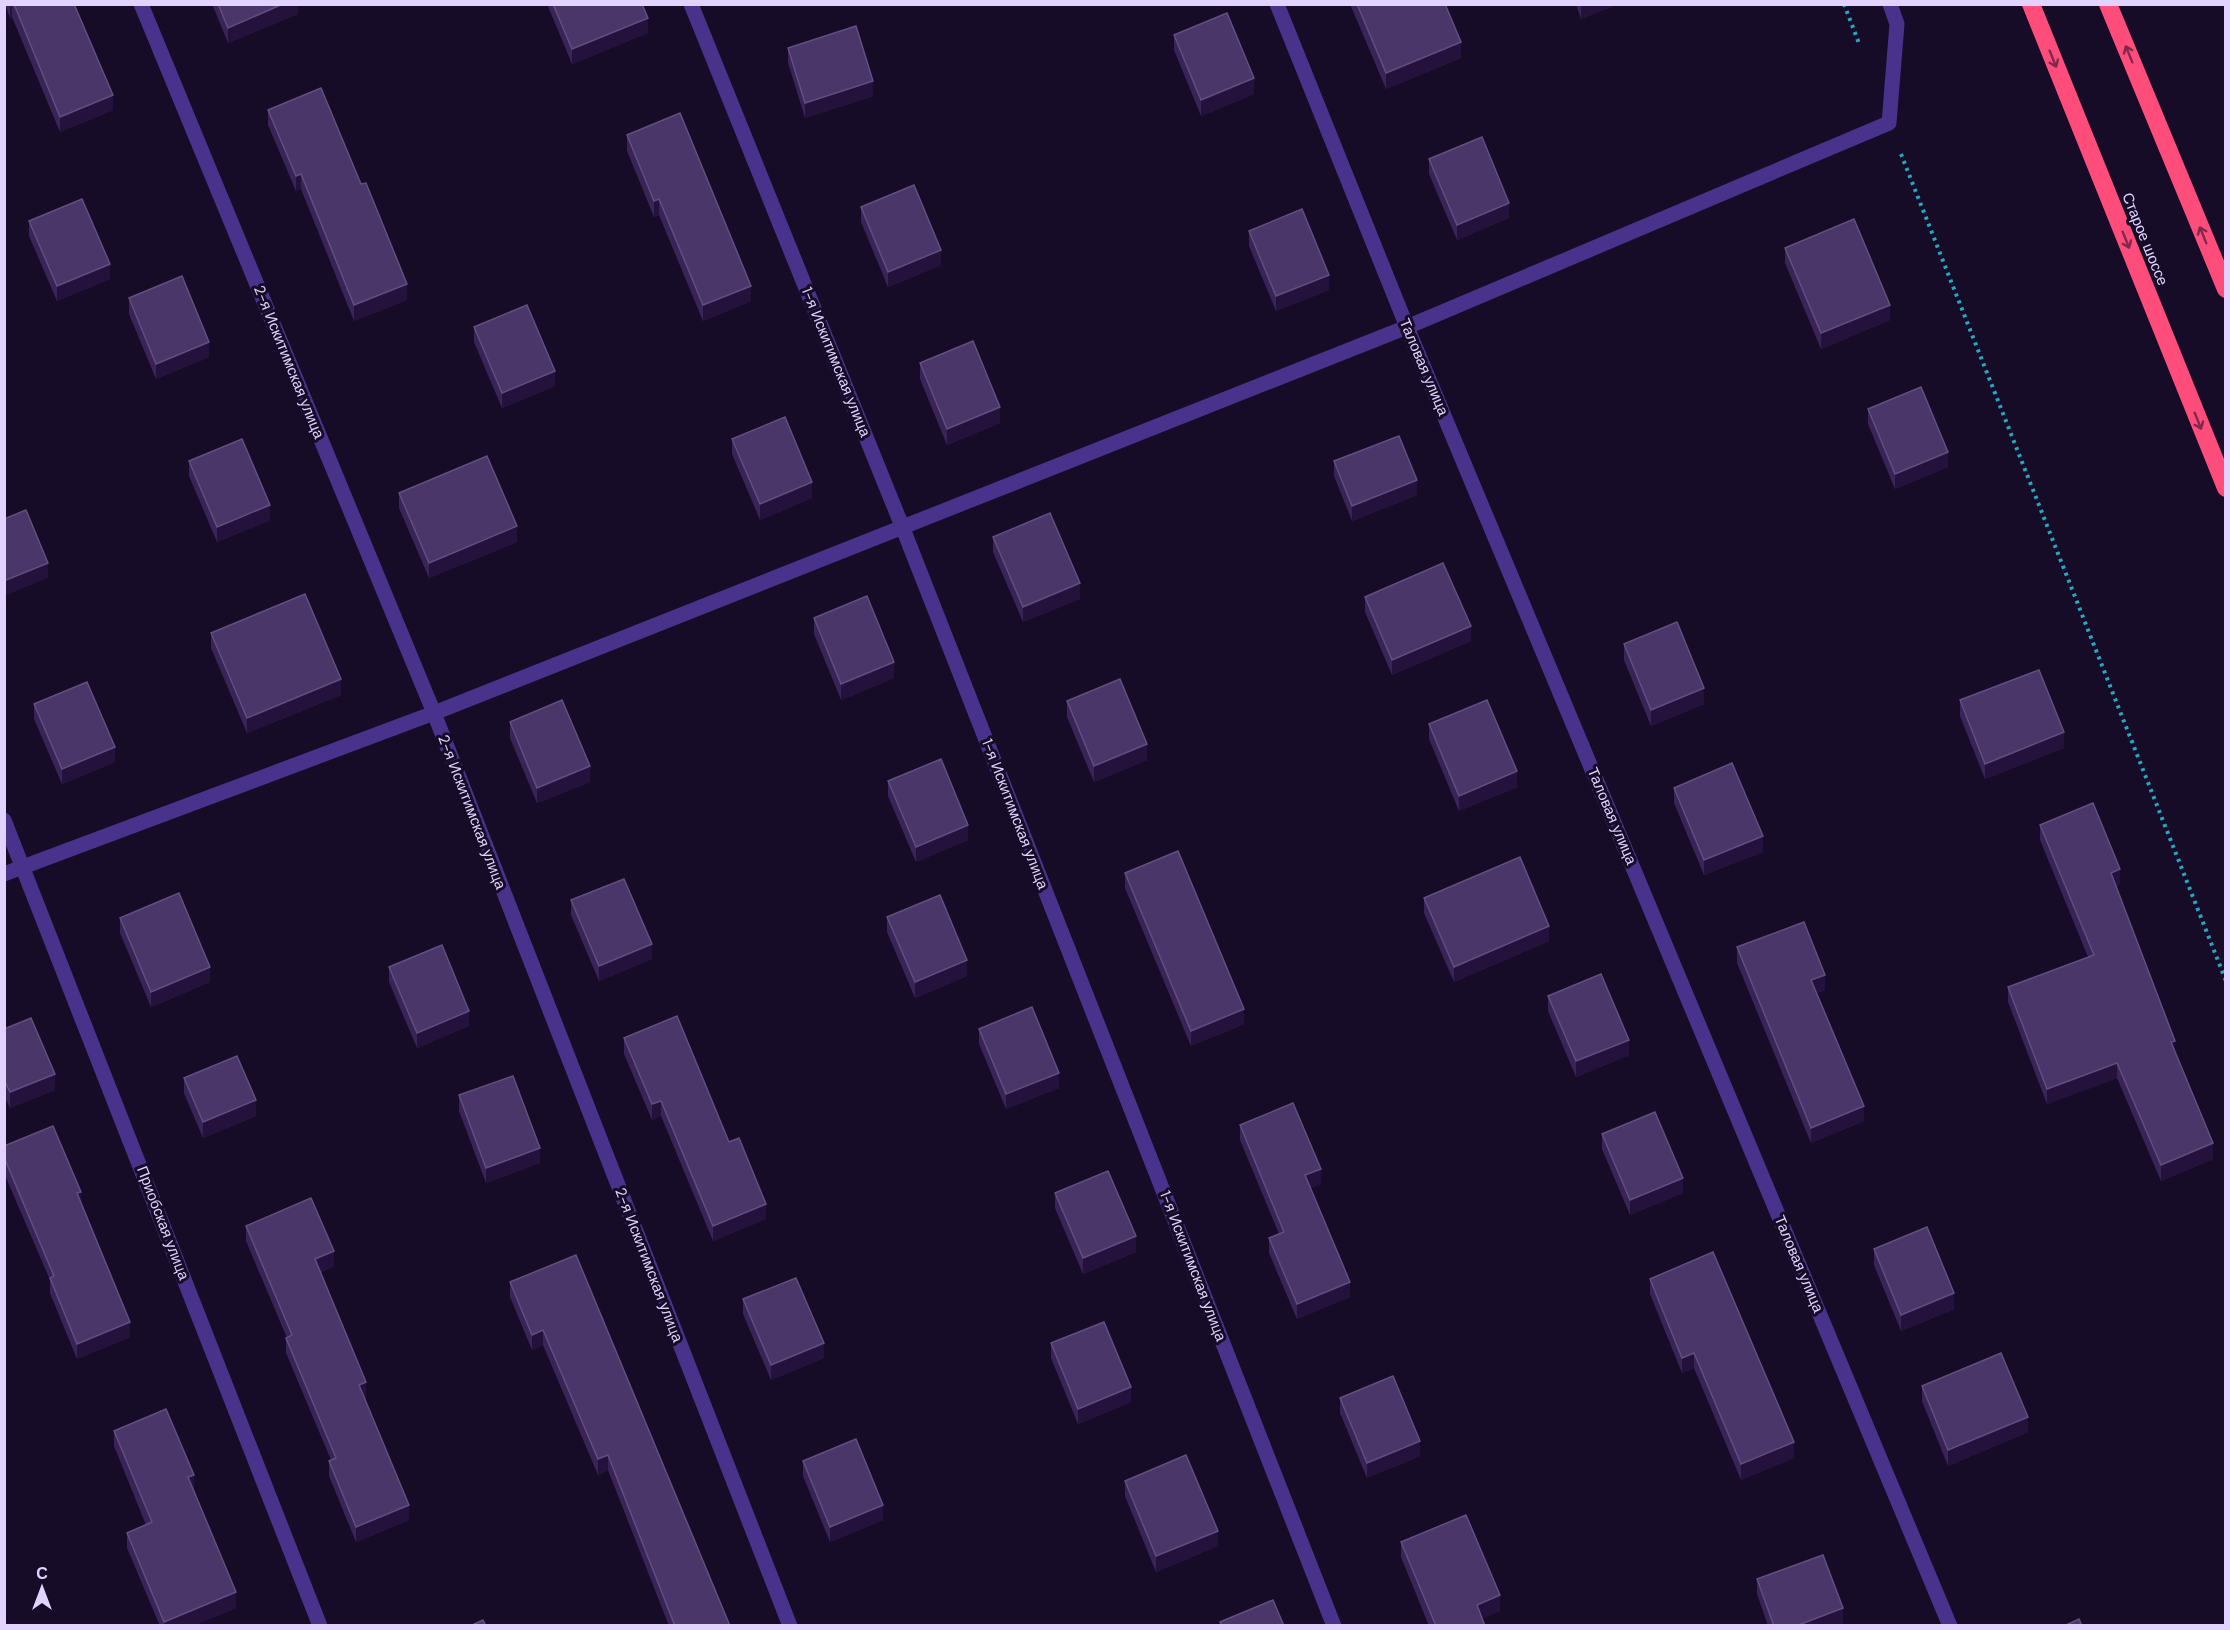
<svg xmlns="http://www.w3.org/2000/svg" width="2230" height="1630" font-family="'DM Sans',sans-serif">
  <style>
    .lines { fill: none; stroke-linecap: round; stroke-linejoin: round }
    .path { stroke: #21aac4; stroke-width: 4; stroke-dasharray: 3 4.5; stroke-linecap: butt }
    .minor { stroke: #49328b; stroke-width: 15 }
    .highway { stroke: #ff4d7b; stroke-width: 18 }
    .wall { fill: #392357 }
    .shaded-wall { fill: #24123c }
    .building { fill: #4b3669; stroke: #624e80; stroke-width: 1.5 }
    .oneway { stroke: #7f294d }
    .labels { text-anchor: middle; dominant-baseline: central; stroke-width: 6; stroke-linejoin: round; paint-order: stroke }
    .street-label { font-size: 15px; fill: #e1d2ff; stroke: #170c27 }
  </style>
  <rect width="100%" height="100%" fill="#170c27"/>
  <g class="lines">
    <g class="path">
      <polyline points="1844,4 1860,46"/>
      <polyline points="1901,154 2226,981"/>
    </g>
    <g class="minor">
      <polyline points="141,4 434,713 790,1626"/>
      <polyline points="691,4 902,526 1334,1626"/>
      <polyline points="1277,4 1407,327 1950,1626"/>
      <polyline points="4,820 320,1626"/>
      <polyline points="4,874 434,713 1407,327 1889,123 1897,24 1890,4"/>
    </g>
    <g class="highway">
      <polyline points="2031,4 2226,488"/>
      <polyline points="2108,4 2226,289"/>
    </g>
  </g>
  <g class="wall">
    <polygon points="5,4 74,4 113,110 60,132 12,17 10,18"/>
    <polygon points="212,4 298,4 298,14 228,43"/>
    <polygon points="547,4 642,4 648,33 572,64"/>
    <polygon points="1350,4 1445,4 1461,58 1386,89"/>
    <polygon points="1576,4 1618,4 1581,19"/>
    <polygon points="1174,35 1254,94 1201,116 1174,50"/>
    <polygon points="788,48 873,96 805,118 788,63"/>
    <polygon points="268,110 407,300 354,321 301,189 296,191 268,125"/>
    <polygon points="627,135 751,301 703,321 659,215 654,217 627,151"/>
    <polygon points="1429,159 1509,218 1457,240 1429,174"/>
    <polygon points="861,207 941,265 888,287 861,222"/>
    <polygon points="29,221 110,279 57,301 29,236"/>
    <polygon points="1249,231 1329,290 1276,311 1249,246"/>
    <polygon points="1785,248 1890,320 1821,349 1785,263"/>
    <polygon points="129,298 209,357 156,379 129,314"/>
    <polygon points="474,327 555,386 502,408 474,342"/>
    <polygon points="920,363 1000,423 947,445 920,379"/>
    <polygon points="1868,409 1948,467 1895,489 1868,424"/>
    <polygon points="732,439 812,498 760,520 732,454"/>
    <polygon points="189,461 270,520 217,542 189,476"/>
    <polygon points="1334,461 1417,495 1352,521 1334,476"/>
    <polygon points="399,493 517,542 429,578 399,508"/>
    <polygon points="993,537 1080,599 1023,622 993,552"/>
    <polygon points="1365,597 1471,641 1392,675 1365,612"/>
    <polygon points="814,618 894,678 841,700 814,634"/>
    <polygon points="211,633 341,695 247,733 211,648"/>
    <polygon points="1624,644 1704,704 1651,726 1624,660"/>
    <polygon points="1960,700 2064,748 1985,779 1960,716"/>
    <polygon points="1067,701 1147,760 1094,782 1067,717"/>
    <polygon points="34,704 115,762 62,784 34,719"/>
    <polygon points="510,722 590,782 537,803 510,738"/>
    <polygon points="1429,724 1517,787 1459,811 1429,739"/>
    <polygon points="888,781 968,840 916,862 888,796"/>
    <polygon points="1674,788 1763,852 1704,875 1674,803"/>
    <polygon points="2040,825 2120,884 2116,886 2213,1159 2161,1181 2117,1078 2047,1104 2008,1002 2008,987 2088,957 2040,840"/>
    <polygon points="1125,873 1244,1024 1191,1046 1125,888"/>
    <polygon points="1424,898 1549,941 1454,982 1424,913"/>
    <polygon points="571,900 652,959 599,981 571,915"/>
    <polygon points="887,917 967,976 915,998 887,932"/>
    <polygon points="120,918 210,982 151,1007 120,933"/>
    <polygon points="1737,947 1825,990 1817,993 1864,1121 1811,1143 1737,963"/>
    <polygon points="389,967 469,1026 417,1048 389,982"/>
    <polygon points="1548,996 1629,1055 1576,1077 1548,1011"/>
    <polygon points="4,1029 55,1090 10,1108 4,1095"/>
    <polygon points="979,1029 1059,1088 1006,1109 979,1044"/>
    <polygon points="624,1038 729,1142 766,1219 713,1241 661,1116 652,1120 624,1054"/>
    <polygon points="184,1078 256,1116 203,1138 184,1093"/>
    <polygon points="459,1095 540,1163 486,1183 459,1111"/>
    <polygon points="1240,1125 1321,1184 1310,1188 1350,1297 1297,1319 1269,1253 1269,1238 1279,1234 1240,1140"/>
    <polygon points="1602,1134 1683,1193 1630,1215 1602,1149"/>
    <polygon points="4,1146 81,1204 130,1337 77,1359 50,1293 50,1280 4,1173"/>
    <polygon points="1055,1193 1136,1252 1083,1274 1055,1208"/>
    <polygon points="246,1226 334,1266 321,1272 366,1397 364,1398 409,1520 356,1542 329,1476 329,1461 331,1460 286,1353 286,1338 287,1338 246,1241"/>
    <polygon points="1874,1249 1954,1309 1901,1331 1874,1265"/>
    <polygon points="576,1255 730,1626 669,1626 608,1470 598,1475 543,1345 532,1350 510,1297 510,1282"/>
    <polygon points="1650,1279 1794,1458 1741,1480 1694,1368 1682,1373 1650,1294"/>
    <polygon points="743,1299 824,1358 771,1380 743,1314"/>
    <polygon points="1051,1343 1131,1402 1078,1424 1051,1358"/>
    <polygon points="1922,1386 2028,1432 1948,1466 1922,1401"/>
    <polygon points="1340,1398 1420,1456 1367,1478 1340,1413"/>
    <polygon points="114,1431 194,1490 236,1608 192,1626 160,1626 127,1548 127,1533 146,1525 114,1446"/>
    <polygon points="803,1461 883,1520 830,1542 803,1476"/>
    <polygon points="1125,1481 1218,1546 1156,1572 1125,1496"/>
    <polygon points="1401,1542 1500,1611 1482,1618 1485,1626 1429,1626 1401,1557"/>
    <polygon points="1757,1579 1843,1623 1837,1626 1768,1626 1757,1594"/>
  </g>
  <g class="shaded-wall">
    <polygon points="10,4 12,4 12,17 10,18"/>
    <polygon points="283,4 298,4 298,14 228,43 228,28"/>
    <polygon points="1581,4 1618,4 1581,19"/>
    <polygon points="648,18 648,33 572,64 572,49"/>
    <polygon points="1461,42 1461,58 1386,89 1386,73"/>
    <polygon points="1254,78 1254,94 1201,116 1201,100"/>
    <polygon points="873,81 873,96 805,118 805,103"/>
    <polygon points="113,95 113,110 60,132 60,117"/>
    <polygon points="301,174 301,189 296,191 296,176"/>
    <polygon points="659,199 659,215 654,217 654,201"/>
    <polygon points="1509,203 1509,218 1457,240 1457,225"/>
    <polygon points="941,250 941,265 888,287 888,272"/>
    <polygon points="110,264 110,279 57,301 57,286"/>
    <polygon points="1329,275 1329,290 1276,311 1276,296"/>
    <polygon points="407,284 407,300 354,321 354,305"/>
    <polygon points="751,286 751,301 703,321 703,305"/>
    <polygon points="1890,305 1890,320 1821,349 1821,333"/>
    <polygon points="209,342 209,357 156,379 156,364"/>
    <polygon points="555,371 555,386 502,408 502,393"/>
    <polygon points="1000,407 1000,423 947,445 947,429"/>
    <polygon points="1948,452 1948,467 1895,489 1895,474"/>
    <polygon points="1417,480 1417,495 1352,521 1352,506"/>
    <polygon points="812,482 812,498 760,520 760,504"/>
    <polygon points="270,505 270,520 217,542 217,527"/>
    <polygon points="517,526 517,542 429,578 429,563"/>
    <polygon points="48,563 48,578 4,596 4,581"/>
    <polygon points="1080,583 1080,599 1023,622 1023,607"/>
    <polygon points="1471,626 1471,641 1392,675 1392,660"/>
    <polygon points="894,662 894,678 841,700 841,684"/>
    <polygon points="341,679 341,695 247,733 247,718"/>
    <polygon points="1704,688 1704,704 1651,726 1651,710"/>
    <polygon points="2064,732 2064,748 1985,779 1985,764"/>
    <polygon points="1147,744 1147,760 1094,782 1094,766"/>
    <polygon points="115,747 115,762 62,784 62,769"/>
    <polygon points="590,766 590,782 537,803 537,788"/>
    <polygon points="1517,771 1517,787 1459,811 1459,796"/>
    <polygon points="968,825 968,840 916,862 916,847"/>
    <polygon points="1763,836 1763,852 1704,875 1704,860"/>
    <polygon points="2120,869 2120,884 2111,888 2111,873"/>
    <polygon points="1549,926 1549,941 1454,982 1454,967"/>
    <polygon points="652,944 652,959 599,981 599,966"/>
    <polygon points="967,960 967,976 915,998 915,982"/>
    <polygon points="210,967 210,982 151,1007 151,992"/>
    <polygon points="1825,975 1825,990 1811,995 1811,980"/>
    <polygon points="1244,1009 1244,1024 1191,1046 1191,1031"/>
    <polygon points="469,1011 469,1026 417,1048 417,1033"/>
    <polygon points="1629,1040 1629,1055 1576,1077 1576,1061"/>
    <polygon points="2175,1041 2175,1056 2171,1042"/>
    <polygon points="2117,1063 2117,1078 2047,1104 2047,1089"/>
    <polygon points="1059,1073 1059,1088 1006,1109 1006,1094"/>
    <polygon points="55,1074 55,1090 10,1108 10,1092"/>
    <polygon points="256,1100 256,1116 203,1138 203,1122"/>
    <polygon points="661,1101 661,1116 652,1120 652,1104"/>
    <polygon points="1864,1106 1864,1121 1811,1143 1811,1128"/>
    <polygon points="2213,1143 2213,1159 2161,1181 2161,1165"/>
    <polygon points="540,1148 540,1163 486,1183 486,1168"/>
    <polygon points="1321,1169 1321,1184 1305,1191 1305,1175"/>
    <polygon points="1683,1178 1683,1193 1630,1215 1630,1200"/>
    <polygon points="81,1192 81,1207 77,1193"/>
    <polygon points="766,1204 766,1219 713,1241 713,1226"/>
    <polygon points="1136,1236 1136,1252 1083,1274 1083,1258"/>
    <polygon points="334,1251 334,1266 315,1274 315,1259"/>
    <polygon points="1350,1282 1350,1297 1297,1319 1297,1304"/>
    <polygon points="1954,1293 1954,1309 1901,1331 1901,1315"/>
    <polygon points="130,1322 130,1337 77,1359 77,1344"/>
    <polygon points="543,1330 543,1345 532,1350 532,1335"/>
    <polygon points="824,1343 824,1358 771,1380 771,1365"/>
    <polygon points="1694,1353 1694,1368 1682,1373 1682,1358"/>
    <polygon points="366,1382 366,1397 359,1400 359,1385"/>
    <polygon points="1131,1387 1131,1402 1078,1424 1078,1409"/>
    <polygon points="2028,1417 2028,1432 1948,1466 1948,1450"/>
    <polygon points="1420,1441 1420,1456 1367,1478 1367,1463"/>
    <polygon points="1794,1442 1794,1458 1741,1480 1741,1464"/>
    <polygon points="608,1455 608,1470 598,1475 598,1459"/>
    <polygon points="194,1475 194,1490 188,1477"/>
    <polygon points="409,1505 409,1520 356,1542 356,1527"/>
    <polygon points="883,1505 883,1520 830,1542 830,1527"/>
    <polygon points="1218,1531 1218,1546 1156,1572 1156,1556"/>
    <polygon points="236,1592 236,1608 192,1626 164,1626 164,1622"/>
    <polygon points="1500,1595 1500,1611 1477,1620 1477,1605"/>
    <polygon points="1843,1608 1843,1623 1837,1626 1796,1626"/>
  </g>
  <g class="building">
    <polygon points="14,4 74,4 113,95 60,117"/>
    <polygon points="218,4 283,4 228,28"/>
    <polygon points="553,4 642,4 648,18 572,49"/>
    <polygon points="1357,4 1445,4 1461,42 1386,73"/>
    <polygon points="1227,13 1254,78 1201,100 1174,35"/>
    <polygon points="856,26 873,81 805,103 788,48"/>
    <polygon points="321,88 361,184 366,183 407,284 354,305 301,174 296,176 268,110"/>
    <polygon points="680,113 751,286 703,305 659,199 654,201 627,135"/>
    <polygon points="1482,137 1509,203 1457,225 1429,159"/>
    <polygon points="914,185 941,250 888,272 861,207"/>
    <polygon points="82,199 110,264 57,286 29,221"/>
    <polygon points="1302,209 1329,275 1276,296 1249,231"/>
    <polygon points="1854,219 1890,305 1821,333 1785,248"/>
    <polygon points="182,276 209,342 156,364 129,298"/>
    <polygon points="527,305 555,371 502,393 474,327"/>
    <polygon points="973,341 1000,407 947,429 920,363"/>
    <polygon points="1921,387 1948,452 1895,474 1868,409"/>
    <polygon points="785,417 812,482 760,504 732,439"/>
    <polygon points="1399,436 1417,480 1352,506 1334,461"/>
    <polygon points="242,439 270,505 217,527 189,461"/>
    <polygon points="487,456 517,526 429,563 399,493"/>
    <polygon points="26,510 48,563 4,581 4,519"/>
    <polygon points="1050,513 1080,583 1023,607 993,537"/>
    <polygon points="1443,563 1471,626 1392,660 1365,597"/>
    <polygon points="305,594 341,679 247,718 211,633"/>
    <polygon points="867,596 894,662 841,684 814,618"/>
    <polygon points="1677,622 1704,688 1651,710 1624,644"/>
    <polygon points="2039,670 2064,732 1985,764 1960,700"/>
    <polygon points="1120,679 1147,744 1094,766 1067,701"/>
    <polygon points="87,682 115,747 62,769 34,704"/>
    <polygon points="562,700 590,766 537,788 510,722"/>
    <polygon points="1487,700 1517,771 1459,796 1429,724"/>
    <polygon points="941,759 968,825 916,847 888,781"/>
    <polygon points="1732,763 1763,836 1704,860 1674,788"/>
    <polygon points="2093,803 2120,869 2111,873 2175,1041 2171,1042 2213,1143 2161,1165 2117,1063 2047,1089 2008,987 2094,955 2040,825"/>
    <polygon points="1178,851 1244,1009 1191,1031 1125,873"/>
    <polygon points="1520,857 1549,926 1454,967 1424,898"/>
    <polygon points="624,879 652,944 599,966 571,900"/>
    <polygon points="179,893 210,967 151,992 120,918"/>
    <polygon points="940,895 967,960 915,982 887,917"/>
    <polygon points="1804,922 1825,975 1811,980 1864,1106 1811,1128 1737,947"/>
    <polygon points="442,945 469,1011 417,1033 389,967"/>
    <polygon points="1601,974 1629,1040 1576,1061 1548,996"/>
    <polygon points="1032,1007 1059,1073 1006,1094 979,1029"/>
    <polygon points="677,1016 729,1142 739,1138 766,1204 713,1226 661,1101 652,1104 624,1038"/>
    <polygon points="31,1018 55,1074 10,1092 4,1080 4,1029"/>
    <polygon points="237,1056 256,1100 203,1122 184,1078"/>
    <polygon points="513,1076 540,1148 486,1168 459,1095"/>
    <polygon points="1293,1103 1321,1169 1305,1175 1350,1282 1297,1304 1269,1238 1284,1232 1240,1125"/>
    <polygon points="1655,1112 1683,1178 1630,1200 1602,1134"/>
    <polygon points="53,1126 81,1192 77,1193 130,1322 77,1344 50,1278 54,1276 4,1157 4,1146"/>
    <polygon points="1108,1171 1136,1236 1083,1258 1055,1193"/>
    <polygon points="311,1198 334,1251 315,1259 366,1382 359,1385 409,1505 356,1527 329,1461 336,1458 286,1338 292,1335 246,1226"/>
    <polygon points="1927,1227 1954,1293 1901,1315 1874,1249"/>
    <polygon points="1713,1252 1794,1442 1741,1464 1694,1353 1682,1358 1650,1279"/>
    <polygon points="576,1255 730,1626 675,1626 608,1455 598,1459 543,1330 532,1335 510,1282"/>
    <polygon points="796,1278 824,1343 771,1365 743,1299"/>
    <polygon points="1104,1322 1131,1387 1078,1409 1051,1343"/>
    <polygon points="2001,1353 2028,1417 1948,1450 1922,1386"/>
    <polygon points="1393,1376 1420,1441 1367,1463 1340,1398"/>
    <polygon points="166,1409 194,1475 188,1477 236,1592 164,1622 127,1533 152,1522 114,1431"/>
    <polygon points="856,1439 883,1505 830,1527 803,1461"/>
    <polygon points="1186,1455 1218,1531 1156,1556 1125,1481"/>
    <polygon points="1466,1515 1500,1595 1477,1605 1485,1626 1436,1626 1401,1542"/>
    <polygon points="1823,1555 1843,1608 1796,1626 1774,1626 1757,1579"/>
    <polygon points="1273,1600 1284,1626 1222,1626 1220,1622"/>
    <polygon points="2079,1619 2082,1626 2064,1626"/>
    <polygon points="483,1620 486,1626 470,1626"/>
  </g>
  <defs><path id="oneway-shaft" d="M-6 0H5M1.5-3L5.5 0L1.5 3" fill="none" stroke-width="1.6" stroke-linecap="round" stroke-linejoin="round" transform="scale(1.5)"/></defs>
  <g class="oneway">
    <use href="#oneway-shaft" transform="translate(2129 54) rotate(-112)"/>
    <use href="#oneway-shaft" transform="translate(2053 59) rotate(68)"/>
    <use href="#oneway-shaft" transform="translate(2203 235) rotate(-112)"/>
    <use href="#oneway-shaft" transform="translate(2126 240) rotate(68)"/>
    <use href="#oneway-shaft" transform="translate(2198 421) rotate(68)"/>
  </g>
  <g class="labels">
    <g class="street-label">
      <text transform="translate(2145 239) rotate(68)">Старое шоссе</text>
      <text transform="translate(289 362) rotate(68)">2-я Искитимская улица</text>
      <text transform="translate(836 362) rotate(68)">1-я Искитимская улица</text>
      <text transform="translate(1424 367) rotate(67)">Таловая улица</text>
      <text transform="translate(472 812) rotate(69)">2-я Искитимская улица</text>
      <text transform="translate(1015 814) rotate(69)">1-я Искитимская улица</text>
      <text transform="translate(1612 816) rotate(67)">Таловая улица</text>
      <text transform="translate(163 1223) rotate(69)">Приобская улица</text>
      <text transform="translate(1799 1264) rotate(67)">Таловая улица</text>
      <text transform="translate(649 1265) rotate(69)">2-я Искитимская улица</text>
      <text transform="translate(1193 1266) rotate(69)">1-я Искитимская улица</text>
    </g>
  </g>
  <rect width="2230" height="1630" fill="none" stroke="#e1d2ff" stroke-width="12"/>
  <g transform="translate(42 1588)" stroke="#170c27" stroke-width="4.5" paint-order="stroke">
  <path d="M0-4.5L10 22L0 15L-10 22Z" fill="#e1d2ff"/>
  <text y="-9" font-size="16" font-weight="bold" text-anchor="middle" fill="#e1d2ff">С</text>
  </g>
</svg>
